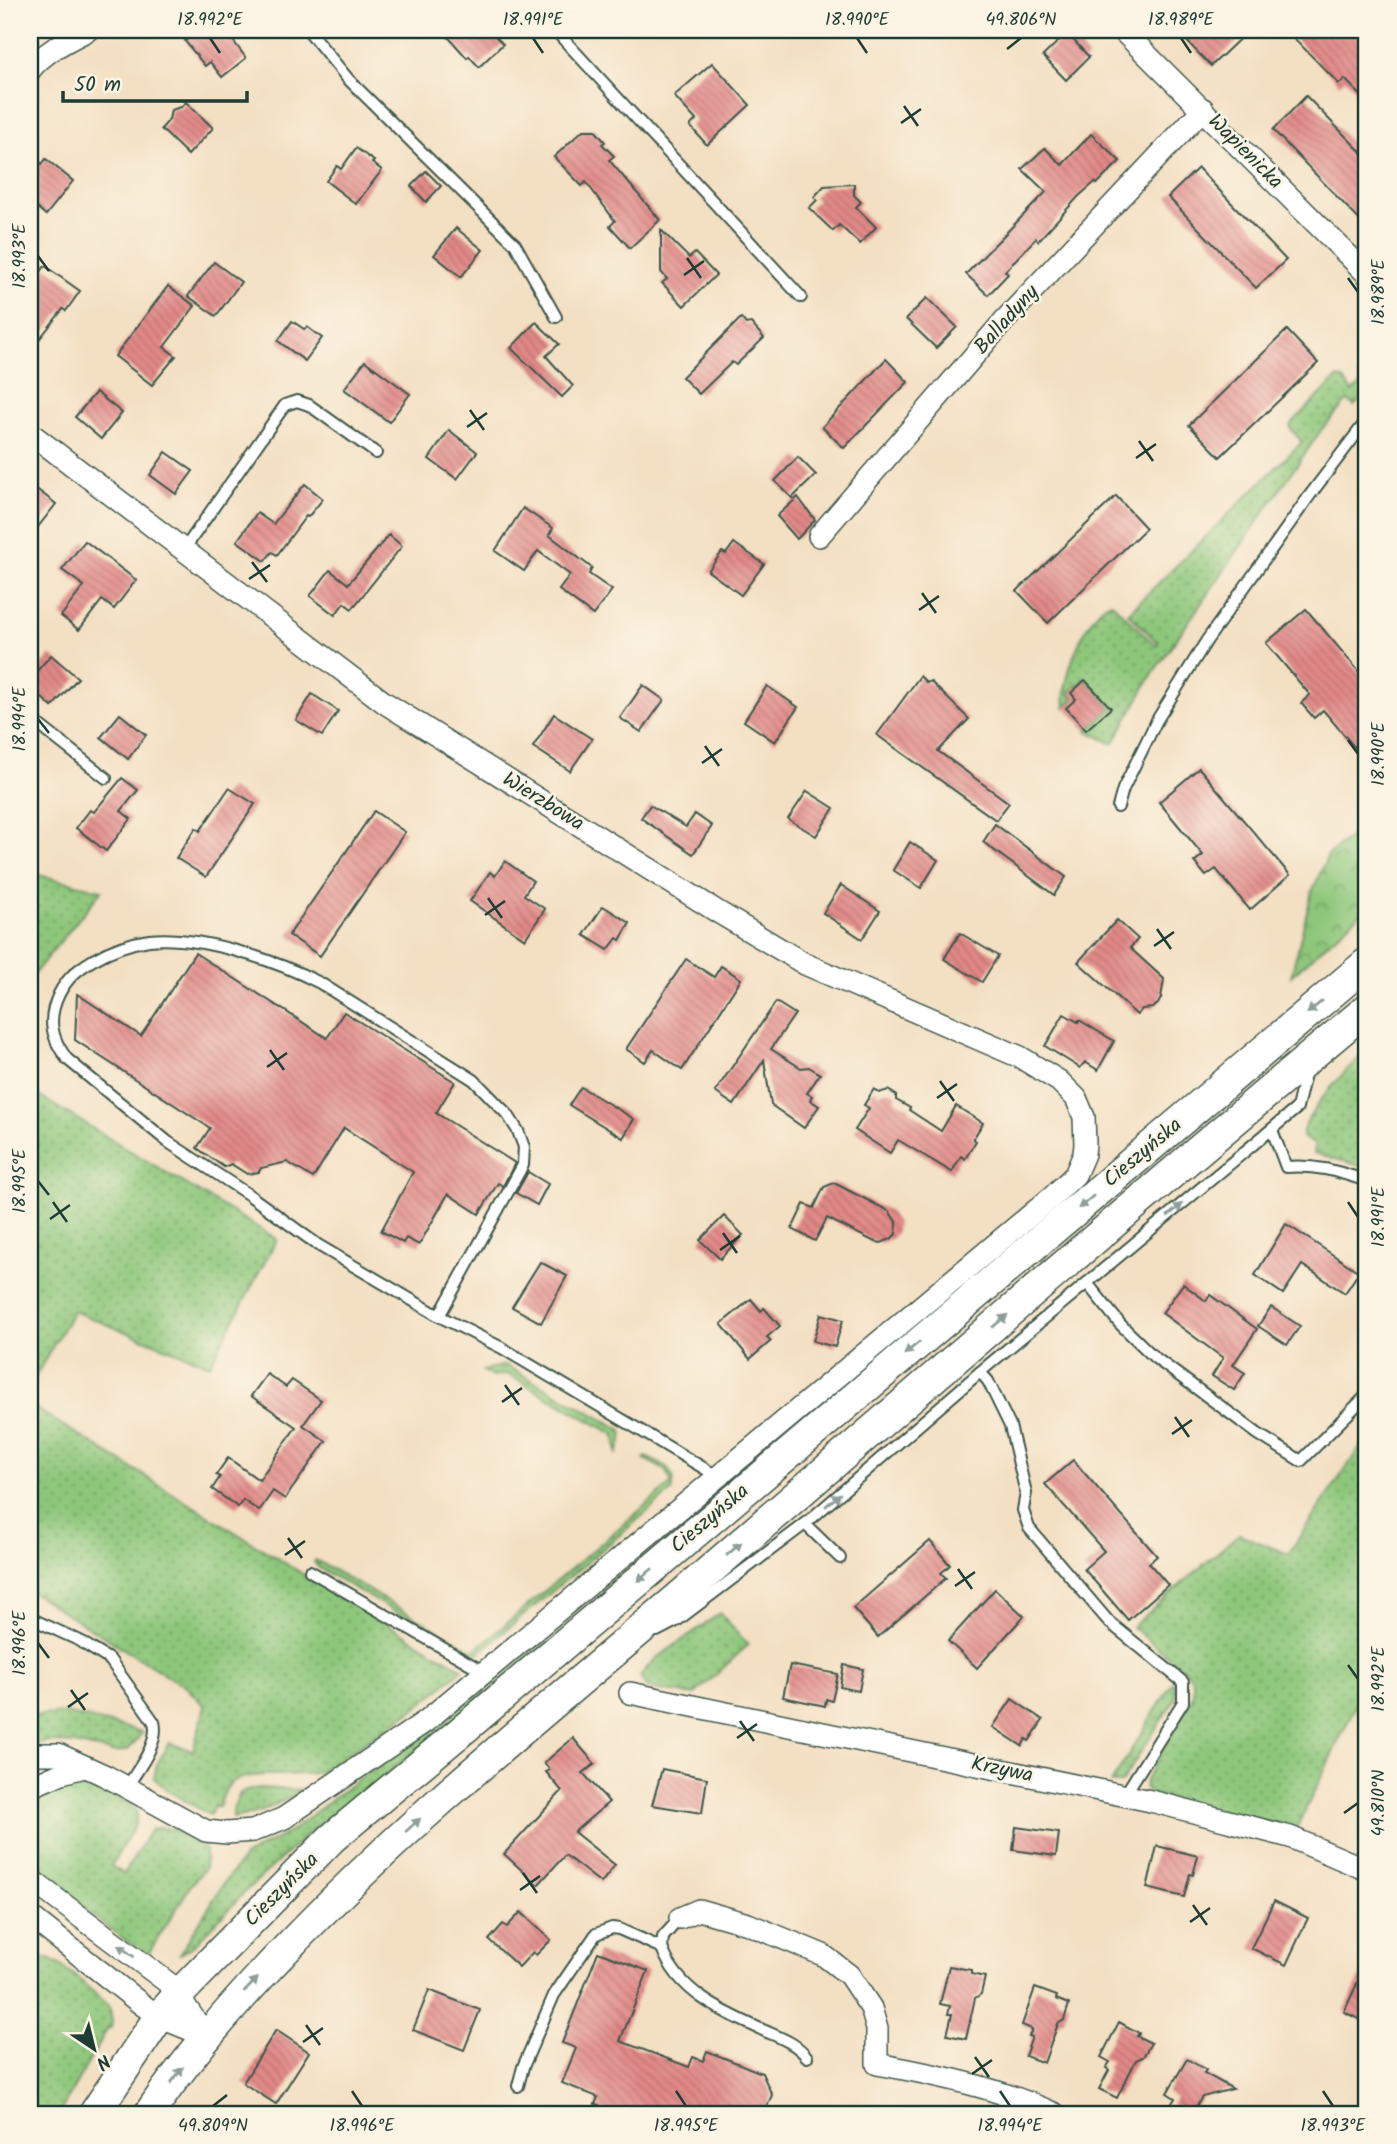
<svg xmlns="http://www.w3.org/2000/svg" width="1397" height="2144" font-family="Kalam,sans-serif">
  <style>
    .grass { fill: url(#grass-dots); stroke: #568258; stroke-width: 2 }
    .park { fill: url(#park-crowns); stroke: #568258; stroke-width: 2 }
    .building { fill: url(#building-back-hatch) }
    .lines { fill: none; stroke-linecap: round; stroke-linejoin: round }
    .service-casing { stroke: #3f5549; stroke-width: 14 }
    .minor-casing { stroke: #3f5549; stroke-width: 24 }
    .secondary-casing { stroke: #3f5549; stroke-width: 33 }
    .service { stroke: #fff; stroke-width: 10 }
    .minor { stroke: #fff; stroke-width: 21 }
    .secondary { stroke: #fff; stroke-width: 30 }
    .oneway { fill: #8f9e9a }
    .ticks { fill: none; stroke: #1f3d34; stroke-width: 2.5 }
    .labels { text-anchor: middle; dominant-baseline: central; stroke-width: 5; stroke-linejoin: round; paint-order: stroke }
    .street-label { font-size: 21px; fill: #1f3d34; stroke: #fcf5e5 }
    .neatline { fill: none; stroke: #1f3d34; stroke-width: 2.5 }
    .ticks-label { font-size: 18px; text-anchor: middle; fill: #1f3d34 }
  </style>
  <defs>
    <pattern id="grass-dots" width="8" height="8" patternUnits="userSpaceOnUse" patternTransform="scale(1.75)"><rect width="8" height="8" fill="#8ec77b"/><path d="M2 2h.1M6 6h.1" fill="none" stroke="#73a366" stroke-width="1.8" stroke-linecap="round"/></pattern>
    <pattern id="park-crowns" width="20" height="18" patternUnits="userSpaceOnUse" patternTransform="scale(1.75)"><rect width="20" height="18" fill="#8ec77b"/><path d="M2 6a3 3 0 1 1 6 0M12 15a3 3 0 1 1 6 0" fill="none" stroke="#73a366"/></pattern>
    <pattern id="building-back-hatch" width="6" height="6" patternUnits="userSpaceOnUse" patternTransform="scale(1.75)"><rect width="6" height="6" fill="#e28988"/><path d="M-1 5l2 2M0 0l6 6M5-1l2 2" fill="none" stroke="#b77170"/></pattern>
  </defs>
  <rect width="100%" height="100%" fill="#fcf5e5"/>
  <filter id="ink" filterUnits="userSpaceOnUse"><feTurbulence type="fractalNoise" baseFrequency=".0143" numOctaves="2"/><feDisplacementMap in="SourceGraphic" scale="14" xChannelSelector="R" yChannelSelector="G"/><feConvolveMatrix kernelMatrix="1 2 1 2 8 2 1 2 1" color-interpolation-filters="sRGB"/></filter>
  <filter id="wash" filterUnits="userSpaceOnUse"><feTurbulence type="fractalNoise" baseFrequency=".00686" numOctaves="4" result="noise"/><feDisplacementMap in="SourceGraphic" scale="28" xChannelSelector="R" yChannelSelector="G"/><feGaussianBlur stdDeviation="1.57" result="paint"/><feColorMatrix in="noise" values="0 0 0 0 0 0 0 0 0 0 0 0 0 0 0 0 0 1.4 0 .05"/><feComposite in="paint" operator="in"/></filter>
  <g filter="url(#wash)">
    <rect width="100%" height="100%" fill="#f3dfc2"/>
    <g class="grass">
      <path d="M1367,374v20l-13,12 -6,-6 -26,29 -169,244 -40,71 -26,-13 24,-23 -26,-29 -16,14 5,6 -9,9c-5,-26 21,-97 46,-106l45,44 2,-3 -30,-30 174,-171 -12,-14 1,-4 46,-46 6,1 9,13 10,-8 -3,-9z"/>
      <polygon points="30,873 102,890 30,979"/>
      <path d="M1367,1051v117l-53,-15 1,-8 -13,-8c2,-24 46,-70 65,-86z"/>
      <polygon points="30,1084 39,1096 277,1239 210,1365 73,1311 30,1386"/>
      <polygon points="505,1365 622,1430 623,1436 617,1455 615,1435 507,1374 492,1377 483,1371"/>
      <path d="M30,1405l284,176 149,88 -44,37 -99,66c-24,6 -79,-3 -92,14 -4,6 -7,15 -9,21l-5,-1 -4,9 -42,-24 -14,-13 3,-14 12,-21 24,8 12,-45 -18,-18 -157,-97z"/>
      <path d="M1367,1437v245l-71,147 -146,-35 -6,-6 2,-8 46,-82c3,-13 2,-19 -8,-29l-52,-42 107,-93 49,20z"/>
      <polygon points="646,1457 667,1467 674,1479 672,1491 474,1657 319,1568 314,1562 316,1560 474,1651 672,1483 665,1470 644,1459"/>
      <polygon points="720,1613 748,1645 694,1695 646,1688 640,1676 653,1661"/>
      <polygon points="543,1636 548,1643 381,1779 317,1826 249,1888 194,1945 179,1955 227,1878 245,1856 291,1831 358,1779 434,1728"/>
      <polygon points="1173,1682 1176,1690 1175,1699 1121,1783 1111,1783"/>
      <polygon points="66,1713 143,1732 128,1750 116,1753 74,1744 46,1742 30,1747 30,1716"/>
      <path d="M77,1786c19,3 48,10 60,26l-2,13 -24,41 13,8 26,-43c18,-12 37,10 55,17v20l-14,17 -44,71 -117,-87v-64l22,-15z"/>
      <polygon points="258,1788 305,1790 260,1812 233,1818 233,1810 240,1793"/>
      <path d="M30,1954c27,1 59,35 80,53l2,15 -1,6h-3l-49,86h-29z"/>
    </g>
    <polygon class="park" points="1367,822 1367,908 1291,976 1312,892 1328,855"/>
    <g id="blocks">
      <g class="building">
        <polygon points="200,30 225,30 246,58 222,77 210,62 205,66 185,41"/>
        <polygon points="442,30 489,30 503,44 479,67 469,56 467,58"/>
        <polygon points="1176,30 1249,30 1211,66"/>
        <polygon points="1286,30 1367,30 1367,102 1345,79 1339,84"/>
        <polygon points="1067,33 1089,57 1066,80 1043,56"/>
        <polygon points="712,63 750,105 707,145 690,126 696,120 674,96"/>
        <polygon points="1306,96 1367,158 1367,228 1273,130"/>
        <polygon points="186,102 213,128 188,155 161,129 169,120 171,110 181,107"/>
        <polygon points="583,130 595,130 605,142 602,144 614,156 609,160 660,220 630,248 610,226 615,221 586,182 582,186 554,157"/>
        <polygon points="1091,134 1120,161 1097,184 1095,182 1079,196 1038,241 1036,238 1005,271 1008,274 988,295 966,274 1046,192 1022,169 1045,148 1062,165"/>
        <polygon points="356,148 374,161 372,163 382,170 356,204 326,181 337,166 341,169"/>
        <polygon points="46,159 73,181 46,215 30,202 30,175 40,162 42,164"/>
        <polygon points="1198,168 1286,260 1256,288 1168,197"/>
        <polygon points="426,171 441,186 426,202 411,186"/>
        <polygon points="854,184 854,195 861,202 856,207 876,227 860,244 839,225 833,231 809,208 817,200 814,197 824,186"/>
        <polygon points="456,228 483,250 461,277 434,255"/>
        <polygon points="661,230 689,258 695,253 716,275 684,306 662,283 667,279 661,272"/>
        <polygon points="214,262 241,282 216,316 188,296"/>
        <polygon points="45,266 80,291 66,311 63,309 30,351 30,287"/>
        <polygon points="168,286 195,306 164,347 176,356 152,385 115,356"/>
        <polygon points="927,298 957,327 936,348 906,319"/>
        <polygon points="741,318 746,324 751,323 764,338 736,365 732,362 699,394 682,377"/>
        <polygon points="292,321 304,329 307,327 322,338 305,361 278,341"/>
        <polygon points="536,322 559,344 546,356 573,386 562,397 511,348"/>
        <polygon points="1287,330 1318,363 1220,457 1189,425"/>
        <polygon points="886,359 908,382 844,448 822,427"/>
        <polygon points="365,361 410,394 389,422 344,389"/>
        <polygon points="96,392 122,413 101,439 75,417"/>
        <polygon points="449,430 477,452 457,479 429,459"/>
        <polygon points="166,452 193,471 176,494 150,475"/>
        <polygon points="798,457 816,475 792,498 775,481"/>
        <polygon points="30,484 56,504 30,537"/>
        <polygon points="305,484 323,499 308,517 306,516 277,555 272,552 265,561 237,541 257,513 273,524"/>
        <polygon points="1116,496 1146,528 1048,623 1017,591"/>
        <polygon points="798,497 815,520 797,539 777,516"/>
        <polygon points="523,508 553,528 549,535 592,568 589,574 612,590 593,615 559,590 570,575 538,551 524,571 495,551"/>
        <polygon points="389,535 402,546 352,609 344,603 335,615 310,596 330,570 348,584"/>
        <polygon points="85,541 136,580 114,609 102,600 79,630 61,616 84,586 62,570"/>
        <polygon points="734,543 764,564 741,595 708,571 722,552 726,554"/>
        <polygon points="1306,609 1367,681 1367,762 1323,710 1314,718 1301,703 1310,695 1266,643"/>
        <polygon points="51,655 78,678 52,707 30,687 30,679"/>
        <polygon points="920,676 927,683 930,681 969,719 938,751 1009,803 996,820 877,735"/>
        <polygon points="1085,680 1111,708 1086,730 1066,708 1076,699 1071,693"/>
        <polygon points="643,685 664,700 641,732 620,718"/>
        <polygon points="767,686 798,707 775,742 744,721"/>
        <polygon points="312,694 338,711 322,736 296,720"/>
        <polygon points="120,714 146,735 128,759 101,737"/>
        <polygon points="554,714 592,739 570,771 533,747"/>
        <polygon points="1199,768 1290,875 1250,910 1216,869 1206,876 1194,862 1203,855 1159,802"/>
        <polygon points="122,778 138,790 121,811 131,819 106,851 76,828 90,810 94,812"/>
        <polygon points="229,788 255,804 206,877 176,858 196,828 200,831"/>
        <polygon points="807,791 834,808 816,836 788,819"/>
        <polygon points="650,805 686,827 695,814 712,826 693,854 641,818"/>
        <polygon points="374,811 405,832 320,956 289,935"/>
        <polygon points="995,824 1066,877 1054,895 983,842"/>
        <polygon points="910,842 938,860 921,888 893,870"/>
        <polygon points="505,861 533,881 524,895 545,909 525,939 470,901 490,872 495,876"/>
        <polygon points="841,885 880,911 862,939 823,913"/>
        <polygon points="603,906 630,923 620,940 617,938 608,950 584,935"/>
        <polygon points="1117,920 1138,939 1130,948 1164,979 1161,998 1158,1004 1152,1008 1142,1009 1137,1015 1078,962"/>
        <polygon points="960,933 998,956 982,982 944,959"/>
        <polygon points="195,953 327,1038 344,1012 455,1082 436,1113 515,1163 503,1186 498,1183 479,1214 448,1194 419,1245 406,1238 403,1243 381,1231 413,1172 344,1128 313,1178 287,1162 261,1168 259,1172 247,1174 231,1164 224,1167 197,1148 210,1128 75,1040 77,994 141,1036"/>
        <polygon points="686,959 714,977 721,966 741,979 682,1070 653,1050 645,1062 626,1049"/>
        <polygon points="776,1002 795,1014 771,1049 801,1068 809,1067 820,1074 807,1093 812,1096 810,1100 819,1106 804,1128 771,1105 764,1060 734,1105 715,1092"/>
        <polygon points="1064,1014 1078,1022 1079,1020 1114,1041 1098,1070 1085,1062 1080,1068 1045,1046"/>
        <polygon points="581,1087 634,1119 623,1138 569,1105"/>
        <polygon points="874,1089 879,1093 888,1090 896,1095 896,1100 910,1108 909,1110 941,1131 956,1106 983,1123 973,1139 976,1141 965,1159 961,1156 952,1172 898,1140 890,1153 855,1130 869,1108 864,1105"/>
        <polygon points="528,1172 548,1184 537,1205 516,1193"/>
        <polygon points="834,1183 889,1211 897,1223 896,1234 891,1239 881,1243 873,1241 827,1218 815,1241 792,1229 804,1204 814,1208 824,1187"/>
        <polygon points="724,1216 743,1235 720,1259 700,1240"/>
        <polygon points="1286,1224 1359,1272 1345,1293 1302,1265 1283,1294 1255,1275"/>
        <polygon points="540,1262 567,1276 541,1323 512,1307"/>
        <polygon points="1183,1284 1206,1301 1210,1295 1257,1329 1233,1365 1245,1373 1234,1390 1212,1376 1223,1358 1162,1313"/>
        <polygon points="751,1299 761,1311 764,1308 780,1326 767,1337 771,1341 750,1359 721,1324"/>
        <polygon points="1271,1307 1300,1326 1287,1345 1258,1326"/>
        <polygon points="821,1314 843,1320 835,1347 813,1341"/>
        <polygon points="267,1374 286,1387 292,1380 321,1400 303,1425 326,1441 285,1499 273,1491 259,1511 243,1500 238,1507 212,1489 220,1477 216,1475 228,1458 259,1480 296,1427 251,1396"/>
        <polygon points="1073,1460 1157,1556 1149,1563 1168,1585 1128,1620 1084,1569 1104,1551 1045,1484"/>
        <polygon points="930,1541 950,1565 941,1573 946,1578 878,1637 853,1608"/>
        <polygon points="995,1589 1024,1616 977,1668 948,1641"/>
        <polygon points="790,1665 838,1674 832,1701 826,1699 825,1706 783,1697"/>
        <polygon points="844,1665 863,1669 859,1691 840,1687"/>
        <polygon points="1012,1699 1043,1720 1029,1741 1026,1739 1022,1746 993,1727"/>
        <polygon points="573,1738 595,1764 583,1773 609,1802 574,1832 615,1865 601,1883 565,1855 538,1885 504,1854 562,1791 546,1772 550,1770 544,1763"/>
        <polygon points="662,1769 707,1778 702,1813 652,1805"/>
        <polygon points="1016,1827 1059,1833 1056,1856 1013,1850"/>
        <polygon points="1157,1846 1198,1856 1193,1875 1190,1874 1184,1897 1147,1888"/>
        <polygon points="1274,1901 1308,1918 1286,1965 1251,1948"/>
        <polygon points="521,1912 551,1940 536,1955 533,1952 519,1967 489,1940 503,1924 507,1927"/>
        <polygon points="598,1952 648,1971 620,2041 689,2067 693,2057 703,2061 707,2051 762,2073 772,2095 764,2114 595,2114 599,2105 595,2104 598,2097 562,2083 576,2048 562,2043"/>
        <polygon points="1367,1962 1367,2023 1344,2012"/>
        <polygon points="949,1966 971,1970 971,1974 985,1977 981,1994 975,1998 966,2039 947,2035 952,2014 948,2014 950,2006 940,2004"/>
        <polygon points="1035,1988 1057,1996 1056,1999 1069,2004 1064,2020 1058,2024 1044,2063 1025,2056 1032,2037 1029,2036 1032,2029 1022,2025"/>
        <polygon points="429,1990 480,2010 464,2050 413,2030"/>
        <polygon points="1119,2022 1139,2033 1137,2036 1151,2043 1143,2057 1136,2060 1117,2098 1099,2089 1109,2070 1106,2068 1110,2062 1101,2057"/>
        <polygon points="276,2030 309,2052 276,2104 243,2083"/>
        <polygon points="1187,2059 1206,2070 1204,2073 1233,2089 1202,2097 1192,2114 1170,2114 1174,2106 1171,2105 1175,2098 1167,2093"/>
      </g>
    </g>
  </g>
  <g filter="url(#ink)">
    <use href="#blocks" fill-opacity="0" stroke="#3f5549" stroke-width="2"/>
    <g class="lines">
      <g class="service-casing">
        <g id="service">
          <polyline points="308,30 348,79 515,244 556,317"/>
          <polyline points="555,30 801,297"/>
          <polyline points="183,551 285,405 297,401 309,405 376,453"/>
          <polyline points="30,718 106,778"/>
          <polyline points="1118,807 1123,789 1157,720 1207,640 1310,495 1367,420"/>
          <path d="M1272,1130l14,37c30,-3 53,5 81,14"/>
          <polyline points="1087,1283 1120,1324 1154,1357 1258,1434 1301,1461 1367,1395"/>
          <path d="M439,1316l84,-151 1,-18 -6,-16 -10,-16 -34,-35 -154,-97c-45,-23 -120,-48 -171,-43 -20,3 -39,10 -56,20 -15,9 -26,18 -34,34 -12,25 -8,44 8,65l101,83 81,53 69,50 121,71 63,32 215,128"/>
          <polyline points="980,1372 988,1381 1010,1426 1026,1493 1023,1510 1029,1528 1109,1622 1183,1682 1183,1702 1124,1796"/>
          <polyline points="805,1524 840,1558"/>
          <polyline points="310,1571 486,1673"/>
          <path d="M30,1618l48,22 32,20 44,62c6,21 -17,48 -27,65"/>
          <polyline points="657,1631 678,1620 805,1524 980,1372 1297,1108 1306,1070"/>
          <path d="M662,1948c16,45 63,65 103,83 16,7 31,12 42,26"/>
          <polyline points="518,2086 523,2067 554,1995 596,1934 612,1928 619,1929 662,1948 663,1937 680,1918"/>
        </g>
      </g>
      <g class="minor-casing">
        <g id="minor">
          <polyline points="1122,30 1367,274"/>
          <path d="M30,70c15,-19 37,-29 58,-40"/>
          <polyline points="30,433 385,703 718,912 805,964 1020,1057 1059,1081 1076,1098 1084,1117 1085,1144 1084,1154 1075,1175 1052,1197 426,1721 284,1818 253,1831 227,1833 206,1831 106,1776 58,1754 37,1754 30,1757"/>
          <polyline points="819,536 1003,322 1203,109"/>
          <polyline points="630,1693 1151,1801 1290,1837 1367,1870"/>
          <polyline points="30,1787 62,1773 84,1767"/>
          <polyline points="30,1879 171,1985 206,2036"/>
          <polyline points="30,1916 140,2003 159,2017 206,2036"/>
          <path d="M680,1918l19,-8 49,14 75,31 26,20 22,33 6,21v35c61,11 122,24 178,50"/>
        </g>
      </g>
      <g class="secondary-casing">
        <g id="secondary">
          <polyline points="94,2114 159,2017 179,1994 332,1838 465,1728 1367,963"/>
          <path d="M149,2114c40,-60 87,-113 137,-165 124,-131 265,-242 401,-359 226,-195 451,-390 680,-581"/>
        </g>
      </g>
      <use href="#service" class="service"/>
      <use href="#minor" class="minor"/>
      <use href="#secondary" class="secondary"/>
    </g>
    <defs><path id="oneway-solid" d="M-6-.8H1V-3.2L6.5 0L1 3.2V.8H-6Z" transform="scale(1.75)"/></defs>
    <g class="oneway">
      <use href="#oneway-solid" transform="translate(1315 1007) rotate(140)"/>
      <use href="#oneway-solid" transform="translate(1086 1202) rotate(140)"/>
      <use href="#oneway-solid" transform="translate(1175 1210) rotate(-40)"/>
      <use href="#oneway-solid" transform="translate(1000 1321) rotate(-40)"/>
      <use href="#oneway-solid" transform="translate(912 1348) rotate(140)"/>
      <use href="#oneway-solid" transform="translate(833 1500) rotate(-41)"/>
      <use href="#oneway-solid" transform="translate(734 1549) rotate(-41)"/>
      <use href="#oneway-solid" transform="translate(645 1575) rotate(140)"/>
      <use href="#oneway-solid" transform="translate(413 1825) rotate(-42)"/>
      <use href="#oneway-solid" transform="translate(126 1951) rotate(-144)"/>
      <use href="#oneway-solid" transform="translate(251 1985) rotate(-46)"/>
      <use href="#oneway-solid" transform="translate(177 2075) rotate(-53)"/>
    </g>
  </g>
  <path class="ticks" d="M210,38l10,15M533,38l10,15M857,38l10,15M1181,38l10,15M1007,49l14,-11M904,106l14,20M901,123l20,-14M38,256l11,15M687,258l14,20M684,275l20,-14M1348,278l10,14M470,410l14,20M467,427l20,-14M1139,441l14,20M1136,458l20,-14M252,562l15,20M249,579l21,-14M922,593l14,20M919,610l20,-14M38,719l11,14M1348,740l10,14M705,746l14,20M702,763l20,-14M488,898l14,20M485,915l20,-14M1157,929l14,20M1154,946l20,-14M270,1050l14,20M267,1067l20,-14M940,1081l14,20M937,1098l20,-14M38,1181l11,14M53,1202l14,20M1348,1202l10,15M50,1219l20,-14M723,1233l14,20M720,1250l20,-14M505,1385l14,20M502,1402l20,-14M1175,1417l14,20M1172,1434l20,-14M288,1538l14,20M285,1555l20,-14M958,1569l14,20M955,1586l20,-14M38,1643l11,15M1348,1665l10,14M71,1690l14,20M68,1707l20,-14M740,1721l14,20M737,1738l20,-14M1344,1813l14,-10M523,1873l14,20M520,1890l20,-14M1193,1905l14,20M1190,1922l20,-14M306,2025l14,20M303,2042l20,-14M975,2057l14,20M972,2074l20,-14M352,2091l10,15M676,2091l10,15M1000,2091l10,15M1323,2091l10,15M213,2106l14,-11"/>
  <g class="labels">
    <g class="street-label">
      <text transform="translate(1245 152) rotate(45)">Wapienicka</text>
      <text transform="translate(1007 320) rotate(-48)">Balladyny</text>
      <text transform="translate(543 802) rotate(32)">Wierzbowa</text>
      <text transform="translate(1143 1153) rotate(-40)">Cieszyńska</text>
      <text transform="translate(710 1519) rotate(-40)">Cieszyńska</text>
      <text transform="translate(1002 1770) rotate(12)">Krzywa</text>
      <text transform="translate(282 1890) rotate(-45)">Cieszyńska</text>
    </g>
  </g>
  <rect width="1397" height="2144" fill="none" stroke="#fcf5e5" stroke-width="77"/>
  <g transform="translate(94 2049) rotate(145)" stroke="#fcf5e5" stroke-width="5" paint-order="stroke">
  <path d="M0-5L12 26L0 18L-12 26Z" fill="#1f3d34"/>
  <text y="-10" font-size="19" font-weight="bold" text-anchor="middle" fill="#1f3d34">N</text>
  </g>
  <path d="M63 91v10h184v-10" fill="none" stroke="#1f3d34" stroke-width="3.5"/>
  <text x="74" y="91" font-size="21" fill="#1f3d34" stroke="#fcf5e5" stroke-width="5" paint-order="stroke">50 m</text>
  <rect x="38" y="38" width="1320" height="2068" class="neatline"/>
  <g class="ticks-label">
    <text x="210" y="25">18.992°E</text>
    <text x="533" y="25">18.991°E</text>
    <text x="857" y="25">18.990°E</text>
    <text x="1021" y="25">49.806°N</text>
    <text x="1181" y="25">18.989°E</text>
    <text transform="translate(19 256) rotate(-90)" y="6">18.993°E</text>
    <text transform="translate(1378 292) rotate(-90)" y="6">18.989°E</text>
    <text transform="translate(19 719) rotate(-90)" y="6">18.994°E</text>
    <text transform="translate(1378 754) rotate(-90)" y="6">18.990°E</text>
    <text transform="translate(19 1181) rotate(-90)" y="6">18.995°E</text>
    <text transform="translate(1378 1217) rotate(-90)" y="6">18.991°E</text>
    <text transform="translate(19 1643) rotate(-90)" y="6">18.996°E</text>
    <text transform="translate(1378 1679) rotate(-90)" y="6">18.992°E</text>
    <text transform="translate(1378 1803) rotate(-90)" y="6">49.810°N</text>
    <text x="213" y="2131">49.809°N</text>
    <text x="362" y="2131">18.996°E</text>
    <text x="686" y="2131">18.995°E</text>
    <text x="1010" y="2131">18.994°E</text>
    <text x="1333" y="2131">18.993°E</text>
  </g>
</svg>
